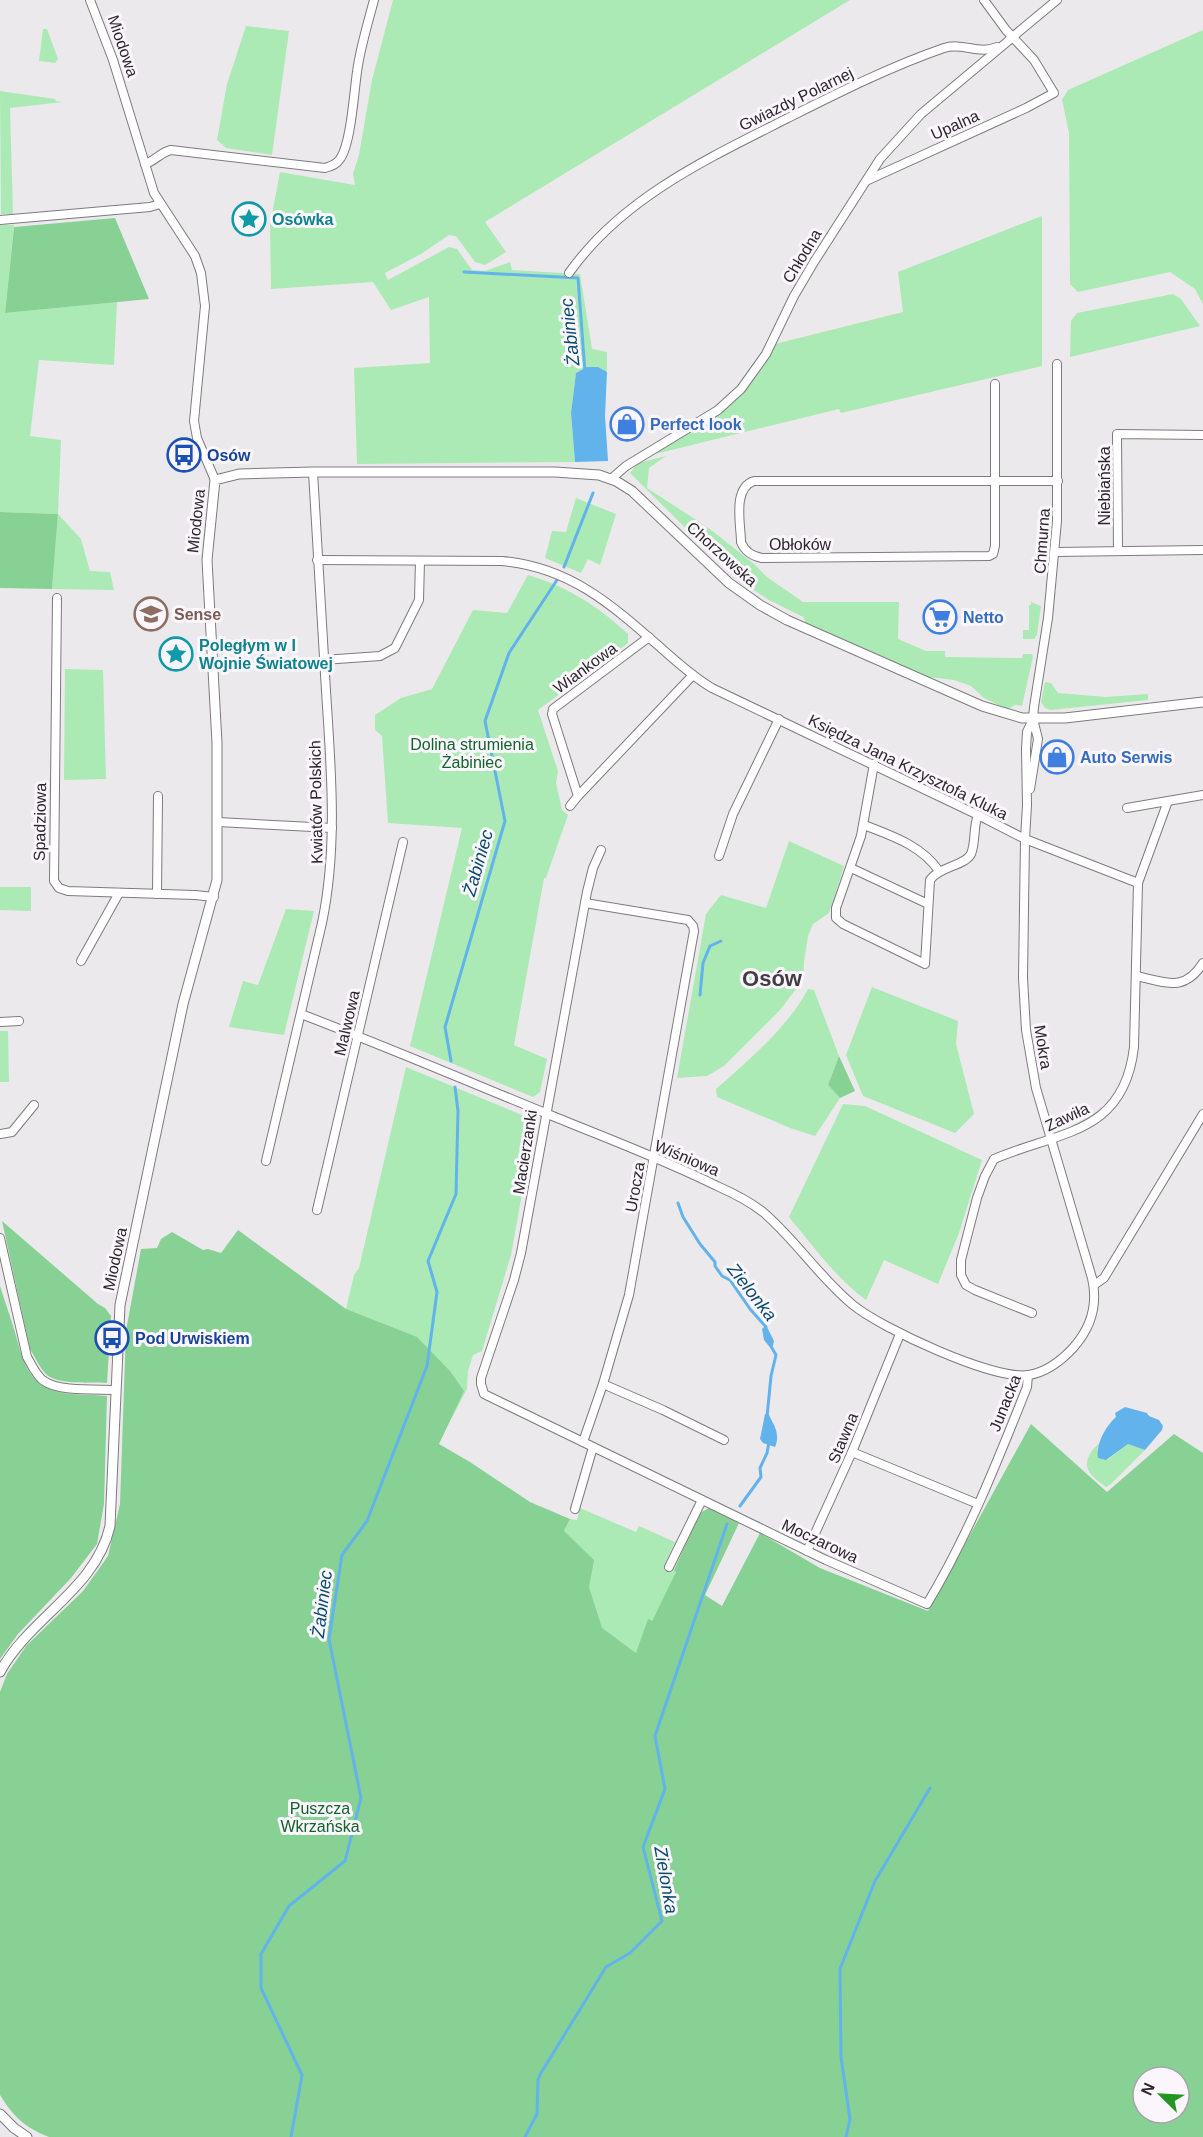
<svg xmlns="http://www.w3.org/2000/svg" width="1203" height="2137" font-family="Arial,sans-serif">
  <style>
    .green { fill: #abeab4 }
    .forest { fill: #88d194; fill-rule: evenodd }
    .water { fill: #62b3eb }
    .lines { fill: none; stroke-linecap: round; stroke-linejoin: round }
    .stream { stroke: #62b3eb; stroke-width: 3 }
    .minor-casing { stroke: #7e7b7f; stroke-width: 10 }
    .tertiary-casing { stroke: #7e7b7f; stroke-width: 11 }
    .minor { stroke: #fff; stroke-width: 8 }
    .tertiary { stroke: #fff; stroke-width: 9 }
    .labels { text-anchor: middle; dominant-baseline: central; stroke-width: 6; stroke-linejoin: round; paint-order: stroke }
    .street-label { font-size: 16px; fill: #2a292a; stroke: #faf6fb }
    .culture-label { font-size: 16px; font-weight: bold; fill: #0d838f; stroke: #faf6fb; text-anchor: start }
    .shop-label { font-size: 16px; font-weight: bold; fill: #366cbe; stroke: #faf6fb; text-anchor: start }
    .transit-label { font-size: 16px; font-weight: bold; fill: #164399; stroke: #faf6fb; text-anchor: start }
    .education-label { font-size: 16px; font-weight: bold; fill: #785e54; stroke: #faf6fb; text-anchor: start }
    .park-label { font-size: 16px; fill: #13632b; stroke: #faf6fb }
    .water-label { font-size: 18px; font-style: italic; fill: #094a6f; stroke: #faf6fb }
    .district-label { font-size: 22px; font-weight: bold; fill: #403e41; stroke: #faf6fb }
  </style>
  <rect width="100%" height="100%" fill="#ece9ed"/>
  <g class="green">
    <path d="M393,0h457l-365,222 21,30 -21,13 -10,-3 -19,-26 -7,-1 -28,19 -36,19 3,7 61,-33 8,2 15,21 13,1 25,-9 2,8 68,4 12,75 15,3v20c-13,-7 -19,-5 -31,1l-5,40 4,49 -218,2 -3,-96 76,-5 -1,-66 -38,13 -18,-28 -102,7 -1,-64 10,-53 75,13 -2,-11 6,-19 13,-75z"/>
    <polygon points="246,26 289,31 272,155 226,148 217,140 227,84"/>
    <polygon points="43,29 47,29 58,59 55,63 39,61"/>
    <polygon points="1203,30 1203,304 1195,289 1170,272 1078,292 1070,284 1069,133 1062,100 1068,90"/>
    <polygon points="0,91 55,99 56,101 63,102 10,108 13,214 1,214"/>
    <polygon points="1042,216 1042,366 841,413 839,409 655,454 725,409 760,371 775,344 903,312 898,272"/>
    <polygon points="0,225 14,225 5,313 117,302 114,365 39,360 30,436 61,440 58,514 81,539 90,571 110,572 114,590 52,589 58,514 0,512"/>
    <polygon points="1173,294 1181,299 1200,326 1070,357 1071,321 1077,313"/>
    <polygon points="666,456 649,468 647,488 710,529 754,564 767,577 803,602 899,602 898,639 926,651 945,651 945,657 1022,658 1023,654 1032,654 1033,657 1022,706 1016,705 1007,709 984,698 971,686 954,680 929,677 806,623 803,617 769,600 736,578 630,473 638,463"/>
    <polygon points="576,498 616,514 600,565 588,559 581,573 545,558 552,531 566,532"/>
    <path d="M528,575c40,12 70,31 100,59v9l-90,67 20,61 -2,12 6,27 6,5 -22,63h-2l-30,167 33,14 -7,33 -7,5 -123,-51 52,-218 -74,-5 -6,-87 -7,-6v-15l26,-17 31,-9 41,-79 34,3z"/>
    <polygon points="1031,602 1041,606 1037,635 1034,639 1023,639 1023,630 1029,630 1029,605 1031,605"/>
    <polygon points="65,669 103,670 106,779 64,780"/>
    <polygon points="1045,682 1051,683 1058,693 1105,697 1148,694 1148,700 1051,710 1045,708 1041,702"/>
    <polygon points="789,841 844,866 829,913 813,924 808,936 804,962 803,980 780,1010 724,1066 707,1076 677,1078 706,914 721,895 766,908"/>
    <polygon points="0,887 31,887 31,911 0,910"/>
    <polygon points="286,909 314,911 284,1035 229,1027 243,981 258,985"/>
    <polygon points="872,987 958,1021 956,1044 974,1114 955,1133 863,1096 846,1055"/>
    <path d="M808,989l6,1 25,66 -11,29 12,13 -25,38 -25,-8 -73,-31 -1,-8c32,-28 72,-62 92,-100z"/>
    <polygon points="0,1031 8,1031 9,1082 0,1082"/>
    <polygon points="406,1067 529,1118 534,1127 511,1255 482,1351 473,1355 468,1371 467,1389 438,1444 346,1309 354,1275 359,1268"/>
    <path d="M843,1104l22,2 117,54 -23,73 -21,51 -54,-24 -18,40c-30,-22 -53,-54 -77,-83z"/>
    <path d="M1101,1442l-4,8 10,10 21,-16 17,6 -33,33 -6,4c-5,-4 -13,-9 -16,-14 -8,-12 2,-24 11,-31z"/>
    <polygon points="580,1508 636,1532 639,1526 675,1542 664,1565 677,1571 652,1621 667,1675 539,1584 570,1519 577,1520"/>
  </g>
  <g class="forest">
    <polygon points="115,218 149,299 5,313 14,227"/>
    <polygon points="0,512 58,514 52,589 0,588"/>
    <polygon points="839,1056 855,1091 840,1098 828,1085"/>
    <path d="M2,1221l96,83 7,4 6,8 -4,67c-15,-1 -51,2 -61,-9 -7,-7 -11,-17 -16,-25z"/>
    <path d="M238,1230l108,79 71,28 33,34 14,20 -25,53 31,18 60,40 40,17 -6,12 30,29 -5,27 13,41 34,25 12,-34 4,2 24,-49 -2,-2 26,-57 9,-5 30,15 -34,72 17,11 38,-73 60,35 108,43 103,-187 76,68 67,-58 29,19v684h-1154c-24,-9 -36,-21 -49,-42v-403l7,-18 19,-28 57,-55 25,-35 12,-52 6,-173 15,-82 16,-1 4,-9 11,-7 31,18 5,-1 13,4zM1143,2077h36v36h-36z"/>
    <path d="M0,1286c4,13 9,27 13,40 8,24 11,55 39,64 17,6 37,4 55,6l-3,108 -7,40 -26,34 -53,56 -18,25z"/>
  </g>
  <g class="water">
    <polygon points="587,367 598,367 607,372 605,416 608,461 575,462 571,413 576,373"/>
    <polygon points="766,1325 774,1341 772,1350 764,1340 762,1329"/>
    <path d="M1125,1407l22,6 2,3 10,4 4,6 -1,4 -17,20 -17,-6 -22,16 -8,-2c-2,-14 7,-31 18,-41l-1,-4z"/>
    <path d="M768,1413c5,11 13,20 7,34l-12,-4 -3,-4 5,-25z"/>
  </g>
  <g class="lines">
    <g class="stream">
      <polyline points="464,272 578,278 585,372"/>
      <polyline points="564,567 593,493"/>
      <polyline points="700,995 703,963 710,946 721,941"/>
      <polyline points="451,1061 445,1027 505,821 485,721 509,653 557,580"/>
      <polyline points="678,1203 683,1217 700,1244 715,1262 715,1266 722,1276 730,1280 750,1309 766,1327"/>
      <polyline points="767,1417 771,1376 776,1355 772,1348"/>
      <polyline points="740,1506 761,1477 760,1468 767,1453 769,1442"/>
      <polyline points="291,2137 302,2075 261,1988 261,1954 289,1906 345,1861 361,1798 329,1639 342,1555 367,1521 427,1366 437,1292 428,1261 456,1194 458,1111 455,1087"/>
      <polyline points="525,2137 537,2114 538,2080 541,2073 606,1967 630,1953 662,1921 643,1847 665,1789 655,1736 727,1524"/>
      <polyline points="846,2137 850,2119 841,2057 840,1969 875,1881 930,1788"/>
    </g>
    <g class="minor-casing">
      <g id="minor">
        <polyline points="90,0 113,60 154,193 195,256 201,273 205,306 194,421 197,438 215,480"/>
        <polyline points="1010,39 1057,0"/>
        <path d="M145,164c10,-3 16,-12 26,-14l154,18c6,-2 11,-3 15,-9 11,-15 14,-67 17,-87 3,-24 11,-49 17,-72"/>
        <polyline points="868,180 1026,108 1054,93 1034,60 1006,30 984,0"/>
        <polyline points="0,220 150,207 160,204"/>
        <path d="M569,273c53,-75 138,-114 217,-154 52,-26 103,-52 158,-71 18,-6 35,7 53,-1"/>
        <path d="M995,384v162l-2,8 -4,2 -227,2c-10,-2 -17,-6 -21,-16 0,-17 -9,-54 13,-61h304"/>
        <polyline points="611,479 626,466 718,410 741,389 766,354 794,296 814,262 880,159 921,114 1013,37"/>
        <polyline points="1118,551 1117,434 1203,435"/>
        <polyline points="1055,552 1203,550"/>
        <path d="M317,560l185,1c68,6 110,44 159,87 16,14 32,29 51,40l266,127 47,24 113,44"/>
        <polyline points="57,598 54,881 59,888 68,891 195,895 214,897"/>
        <polyline points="649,637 553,709 552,714 578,796 693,675"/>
        <polyline points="323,660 380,656 395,648 419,600 420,561"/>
        <path d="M874,764l-13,72 -25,72v10l7,6 82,40 5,-84c10,-14 35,-14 41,-26 5,-12 2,-27 7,-39"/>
        <polyline points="1030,789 1038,739 1033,719 1034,707 1048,618 1057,521 1057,364"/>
        <polyline points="570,806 578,796"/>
        <polyline points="1127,808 1203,795"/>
        <polyline points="218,822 332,828"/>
        <path d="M864,825c28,11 57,20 75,46"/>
        <path d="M601,850l-8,18 -6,24 -66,361 -7,27 -33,98v6l3,10 342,166 101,44c41,-68 71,-144 100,-217l1,-12"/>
        <polyline points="719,856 733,814 779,719"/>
        <polyline points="851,868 928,904"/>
        <polyline points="157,894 158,796"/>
        <polyline points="81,961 119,893"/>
        <path d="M1136,976c30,6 48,17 67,-13"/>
        <path d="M301,1014c84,32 166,67 249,101 56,23 113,44 167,71 16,7 32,15 46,26 33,28 56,65 90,93 28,23 141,76 176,70 17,-3 32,-14 44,-27 18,-20 25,-44 19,-70l-56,-190 -10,-58 -3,-52 2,-139 2,-34 -1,-56 1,-17 6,-13"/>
        <polyline points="0,1022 19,1021"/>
        <polyline points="0,1134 12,1132 34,1105"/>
        <path d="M266,1161l56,-238c16,-77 9,-154 4,-232 -5,-73 -9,-146 -13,-219"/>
        <polyline points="317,1210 403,842"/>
        <path d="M0,1238l27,119c5,8 9,19 17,24 15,11 54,8 72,9"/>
        <polyline points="1094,1285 1104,1278 1203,1114"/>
        <path d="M1032,1313l-57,-23 -9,-5 -5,-10v-15l16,-62 8,-22 9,-17c65,-28 130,-24 140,-112l4,-164 30,-82"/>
        <polyline points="603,1384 663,1410 724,1440"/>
        <polyline points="583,1442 603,1384 629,1295 694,931 693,926 688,920 585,903"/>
        <polyline points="852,1452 978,1504"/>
        <polyline points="575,1509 593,1447"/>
        <polyline points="807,1551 852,1452 900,1334"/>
        <polyline points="669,1567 702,1500"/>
      </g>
    </g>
    <g class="tertiary-casing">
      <g id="tertiary">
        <path d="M0,1672c30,-55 96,-83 110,-146l10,-221 63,-301 34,-124v-137l-10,-183 8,-80 24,-6 74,-2h242l44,3 17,6 16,10 97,92 31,22 27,15 195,86 40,12h43l138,-16"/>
        <polyline points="0,2114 14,2128 27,2137"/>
      </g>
    </g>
    <use href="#minor" class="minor"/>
    <use href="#tertiary" class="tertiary"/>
  </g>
  <defs>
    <g id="sight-ring" transform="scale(1.725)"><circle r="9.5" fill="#faf6fb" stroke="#0f9aa8" stroke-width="1.5"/><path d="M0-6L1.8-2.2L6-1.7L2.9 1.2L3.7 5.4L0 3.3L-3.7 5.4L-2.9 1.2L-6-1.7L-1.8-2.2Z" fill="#0f9aa8"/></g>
    <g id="shop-ring" transform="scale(1.725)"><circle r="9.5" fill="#faf6fb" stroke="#3f7fe0" stroke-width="1.5"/><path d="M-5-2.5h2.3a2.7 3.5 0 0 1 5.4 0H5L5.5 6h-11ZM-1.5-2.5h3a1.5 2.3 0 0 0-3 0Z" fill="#3f7fe0"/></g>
    <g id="bus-ring" transform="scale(1.725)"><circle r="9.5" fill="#faf6fb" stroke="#1a4fb4" stroke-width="1.5"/><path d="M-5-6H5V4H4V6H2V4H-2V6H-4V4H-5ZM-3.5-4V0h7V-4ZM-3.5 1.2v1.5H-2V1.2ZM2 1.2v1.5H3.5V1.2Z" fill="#1a4fb4"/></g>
    <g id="school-ring" transform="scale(1.725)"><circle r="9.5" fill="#faf6fb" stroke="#8d6e63" stroke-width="1.5"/><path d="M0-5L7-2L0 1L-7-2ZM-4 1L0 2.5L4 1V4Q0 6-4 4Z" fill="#8d6e63"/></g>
    <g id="supermarket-ring" transform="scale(1.725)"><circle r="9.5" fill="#faf6fb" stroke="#3f7fe0" stroke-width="1.5"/><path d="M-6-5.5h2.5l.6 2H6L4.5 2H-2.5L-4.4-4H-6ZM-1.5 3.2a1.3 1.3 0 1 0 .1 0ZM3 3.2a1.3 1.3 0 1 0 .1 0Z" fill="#3f7fe0"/></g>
  </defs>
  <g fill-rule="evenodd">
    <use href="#sight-ring" x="249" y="219"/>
    <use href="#shop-ring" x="627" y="424"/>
    <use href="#bus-ring" x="184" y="455"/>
    <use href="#school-ring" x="151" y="614"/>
    <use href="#supermarket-ring" x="940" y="617"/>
    <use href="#sight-ring" x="176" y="654"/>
    <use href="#shop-ring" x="1057" y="757"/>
    <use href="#bus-ring" x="112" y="1338"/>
  </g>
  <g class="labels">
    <g class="street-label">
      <text transform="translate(123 46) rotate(71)">Miodowa</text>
      <text transform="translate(796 99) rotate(-26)">Gwiazdy Polarnej</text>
      <text transform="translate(955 125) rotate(-24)">Upalna</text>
      <text transform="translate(802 256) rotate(-59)">Chłodna</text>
      <text transform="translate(1104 486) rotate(-90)">Niebiańska</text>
      <text transform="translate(196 521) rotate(-84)">Miodowa</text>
      <text transform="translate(1042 541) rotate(-86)">Chmurna</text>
      <text x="800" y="544">Obłoków</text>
      <text transform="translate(722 554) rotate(42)">Chorzowska</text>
      <text transform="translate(585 668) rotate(-36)">Wiankowa</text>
      <text transform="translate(908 767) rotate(26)">Księdza Jana Krzysztofa Kluka</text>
      <text transform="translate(316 802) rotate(-91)">Kwiatów Polskich</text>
      <text transform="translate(40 822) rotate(-89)">Spadziowa</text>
      <text transform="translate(347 1023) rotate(-77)">Malwowa</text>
      <text transform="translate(1043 1047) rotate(81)">Mokra</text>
      <text transform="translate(1067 1117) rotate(-25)">Zawiła</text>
      <text transform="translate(525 1152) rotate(-81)">Macierzanki</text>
      <text transform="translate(687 1158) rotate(23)">Wiśniowa</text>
      <text transform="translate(635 1187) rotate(-80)">Urocza</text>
      <text transform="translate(115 1259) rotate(-78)">Miodowa</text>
      <text transform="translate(1005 1403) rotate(-68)">Junacka</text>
      <text transform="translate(843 1438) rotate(-67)">Stawna</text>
      <text transform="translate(820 1541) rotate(25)">Moczarowa</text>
    </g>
    <g class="culture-label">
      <text x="272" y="219">Osówka</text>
      <text x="199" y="645">Poległym w I<tspan x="199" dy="18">Wojnie Światowej</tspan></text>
    </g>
    <g class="shop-label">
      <text x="650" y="424">Perfect look</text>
      <text x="963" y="617">Netto</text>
      <text x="1080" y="757">Auto Serwis</text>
    </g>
    <g class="transit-label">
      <text x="207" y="455">Osów</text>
      <text x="135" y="1338">Pod Urwiskiem</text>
    </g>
    <g class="education-label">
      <text x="174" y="614">Sense</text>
    </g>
    <g class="park-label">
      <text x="472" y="744">Dolina strumienia<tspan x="472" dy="18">Żabiniec</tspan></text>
      <text x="320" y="1808">Puszcza<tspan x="320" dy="18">Wkrzańska</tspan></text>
    </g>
    <g class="water-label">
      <text transform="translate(570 332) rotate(-96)">Żabiniec</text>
      <text transform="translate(478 863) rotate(-74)">Żabiniec</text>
      <text transform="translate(752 1292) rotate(52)">Zielonka</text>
      <text transform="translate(322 1604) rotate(-83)">Żabiniec</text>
      <text transform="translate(666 1880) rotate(80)">Zielonka</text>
    </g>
    <g class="district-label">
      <text x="772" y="978">Osów</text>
    </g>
  </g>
  <g transform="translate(1161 2095) rotate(294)"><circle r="28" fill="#faf6fb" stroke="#a7a4a7" stroke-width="1.5"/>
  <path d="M0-4.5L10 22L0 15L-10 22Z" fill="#239522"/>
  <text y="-9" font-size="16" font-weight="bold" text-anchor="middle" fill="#2a292a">N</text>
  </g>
</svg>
